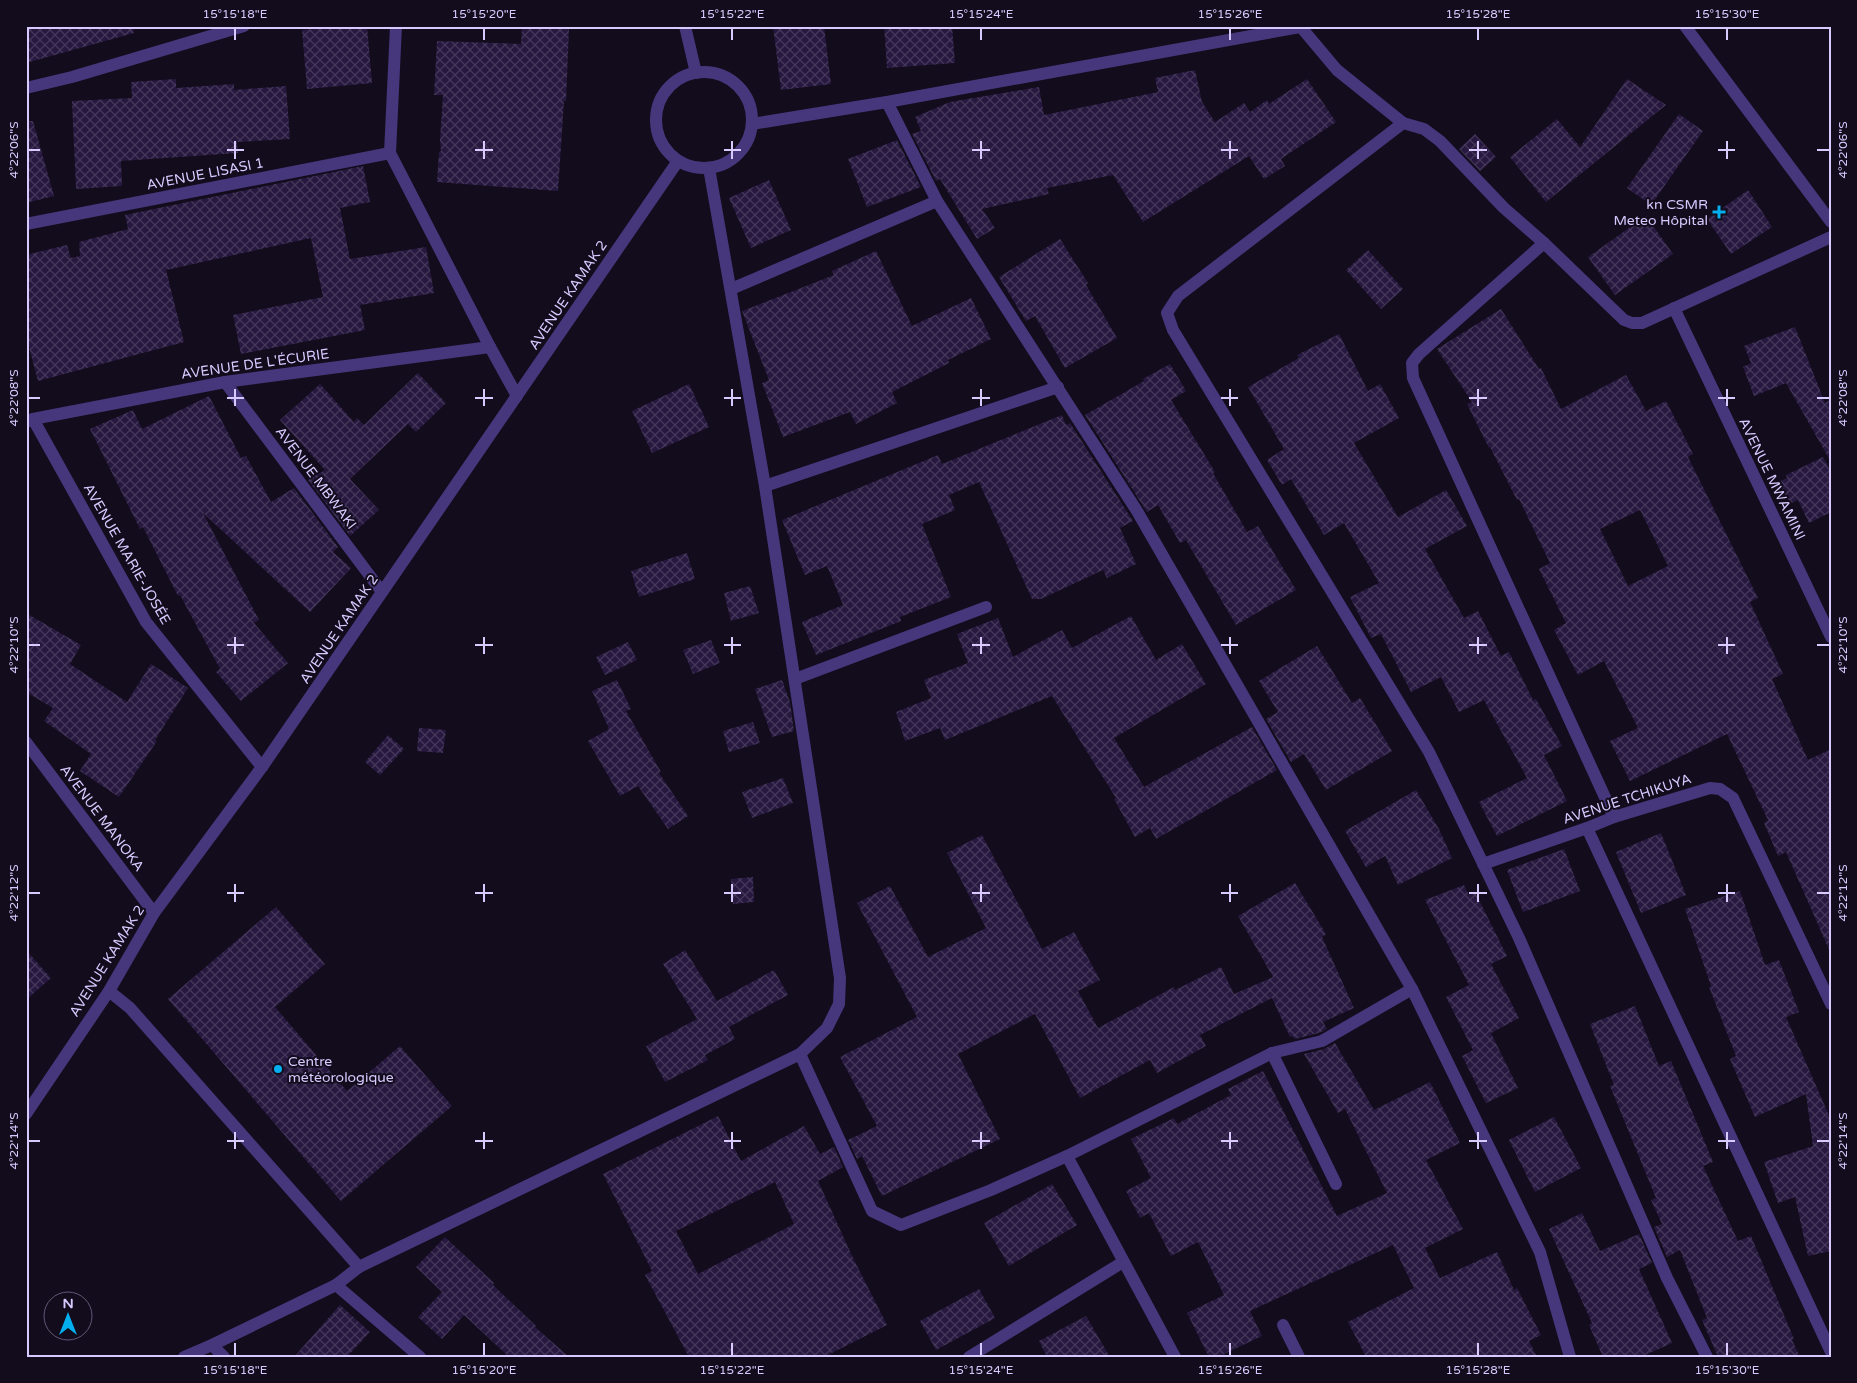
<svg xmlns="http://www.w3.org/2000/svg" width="1857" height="1383" font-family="'Varela Round',sans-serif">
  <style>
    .building { fill: url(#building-cross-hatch); fill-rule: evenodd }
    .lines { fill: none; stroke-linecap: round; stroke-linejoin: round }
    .minor { stroke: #46377c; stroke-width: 12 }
    .ticks { fill: none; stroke: #d8c9fe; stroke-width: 2 }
    .poi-dot { fill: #04afef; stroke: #120c1d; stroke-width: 2 }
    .labels { text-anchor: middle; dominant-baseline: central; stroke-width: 4; stroke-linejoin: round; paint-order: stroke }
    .street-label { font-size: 14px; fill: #d8c9fe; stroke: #120c1d }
    .poi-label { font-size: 14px; fill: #d8c9fe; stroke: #120c1d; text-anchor: end }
    .neatline { fill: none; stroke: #d8c9fe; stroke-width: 2 }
    .ticks-label { font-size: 12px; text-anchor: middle; fill: #d8c9fe }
  </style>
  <defs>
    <pattern id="building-cross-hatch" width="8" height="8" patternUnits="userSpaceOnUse" patternTransform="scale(1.25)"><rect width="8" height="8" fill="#26183e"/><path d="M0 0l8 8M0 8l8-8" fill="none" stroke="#45385b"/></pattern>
  </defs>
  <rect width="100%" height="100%" fill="#120c1d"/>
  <g class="building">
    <polygon points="26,26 133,26 134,33 26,63"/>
    <polygon points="353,26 367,26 372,83 307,89 302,30"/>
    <polygon points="522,26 569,29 566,101 564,101 558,191 437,182 439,152 441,151 440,140 443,95 434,95 437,41 521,44"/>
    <polygon points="773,26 824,26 831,84 781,90"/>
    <polygon points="884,26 952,26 955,63 887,68"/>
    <polygon points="1195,70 1202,102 1215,122 1244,103 1250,112 1267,100 1269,104 1307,79 1336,122 1281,159 1285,166 1264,179 1249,156 1143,222 1113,175 1047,188 1049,194 982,209 995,228 977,239 940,179 936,181 912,134 921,131 915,117 950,102 1039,87 1044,115 1158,92 1155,78"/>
    <polygon points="176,79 176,88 234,84 234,90 286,86 290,139 237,142 238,153 121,161 122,186 76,189 72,101 132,98 131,82"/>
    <polygon points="1627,79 1666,105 1546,202 1510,157 1557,119 1580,147"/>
    <polygon points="1679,114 1703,131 1651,205 1627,188"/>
    <polygon points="26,121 33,121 54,196 26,203"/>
    <polygon points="1475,134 1496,157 1480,171 1459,149"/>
    <polygon points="897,140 921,187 867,207 848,159"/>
    <polygon points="363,166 370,202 340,208 350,259 426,247 434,293 360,305 365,330 241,354 233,315 323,297 311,238 166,270 184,342 38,381 26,336 26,255 67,245 71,258 80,256 79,242 128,229 125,215"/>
    <polygon points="769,180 791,230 751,248 729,198"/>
    <polygon points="1748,190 1772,227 1731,254 1707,219"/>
    <polygon points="1646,216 1673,254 1615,295 1588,257"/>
    <polygon points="1060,239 1088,283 1086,285 1117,338 1065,368 1035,316 1026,321 999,277"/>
    <polygon points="1368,250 1403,289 1381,309 1346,270"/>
    <polygon points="876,251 912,326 971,298 991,339 948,360 949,363 892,392 897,403 856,424 850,412 783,437 762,383 769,380 742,311 834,275 832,271"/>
    <path d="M1501,309l38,60 2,-1 20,41 65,-34 20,36 20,-10 27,53 -5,3 70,141 -8,4 33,72 -11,5 36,81 23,-11v205l-45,-102 -8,4 -14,-33 4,-3 -41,-86 -97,47 -20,-40 28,-13 -34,-67 -26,14 -24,-45 12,-7 -27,-54 11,-6 -31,-64 -2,1 -27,-53 -1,1 -22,-44 5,-2 -35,-53zM1640,510l28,56 -40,20 -28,-57z"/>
    <polygon points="1795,327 1825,403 1831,399 1831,462 1786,383 1754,396 1743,367 1751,363 1744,346"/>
    <polygon points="1339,334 1368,391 1380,384 1399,418 1354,443 1398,517 1446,490 1467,526 1425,549 1464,618 1478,611 1501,656 1509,652 1533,700 1536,699 1562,746 1544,755 1567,801 1497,836 1479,802 1527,778 1484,700 1459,712 1441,677 1411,692 1381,634 1371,638 1350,597 1379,583 1344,523 1324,535 1291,479 1282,485 1267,460 1284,449 1248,387 1299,358 1297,355"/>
    <polygon points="1170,364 1186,391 1171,400 1215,472 1213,473 1247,532 1258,526 1296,590 1236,625 1186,540 1180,543 1158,505 1147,512 1085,415 1144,381 1143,379"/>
    <polygon points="418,373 446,403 416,432 408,424 350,479 379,510 350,536 308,480 325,470 280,420 320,384 354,422 357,418 364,425"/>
    <polygon points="689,384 709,427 652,453 632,411"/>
    <polygon points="209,396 241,458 246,456 271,502 294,488 338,547 333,552 351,568 310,612 203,513 259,620 254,623 288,663 241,701 216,672 220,669 180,595 178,596 143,527 140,529 90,429 133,410 142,429"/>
    <polygon points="1062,415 1066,425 1070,423 1133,521 1120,528 1136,564 1107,578 1103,570 1041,599 1032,599 979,482 949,495 955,510 922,524 951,597 900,617 901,621 816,655 802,622 843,605 827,566 805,575 782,520 938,455 942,464"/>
    <polygon points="1823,457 1831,472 1831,512 1809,523 1798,500 1789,504 1778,482 1787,478 1786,475"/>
    <polygon points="687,553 695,579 639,597 631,571"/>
    <polygon points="750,586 759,613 731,621 724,593"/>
    <polygon points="26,613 81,645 70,664 127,702 151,664 188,688 155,740 157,741 119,797 80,771 91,754 44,721 53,708 26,692"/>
    <polygon points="1131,616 1156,660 1182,644 1206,684 1114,738 1144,787 1252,727 1277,770 1156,839 1150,828 1135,837 1114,799 1116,798 1052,696 945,740 940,728 905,741 896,712 931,698 924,680 968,663 957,634 998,618 1013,657 1062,630 1072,648"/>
    <polygon points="711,640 720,663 693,674 683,650"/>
    <polygon points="628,642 637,660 605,675 596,657"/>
    <polygon points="1317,646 1352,703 1360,698 1392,751 1326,790 1304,754 1291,762 1266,719 1278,712 1259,681"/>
    <polygon points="617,680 631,709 626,711 661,772 659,773 688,816 668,829 638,786 620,796 588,741 609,729 592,691"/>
    <polygon points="782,680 790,702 794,731 772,737 755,689"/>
    <polygon points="753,722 760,743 729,752 723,731"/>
    <polygon points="419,728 446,730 443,753 417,751"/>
    <polygon points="388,735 404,749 380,775 365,762"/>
    <polygon points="783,778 793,803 752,818 742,792"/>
    <polygon points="1416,790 1439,829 1452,858 1398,885 1385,856 1366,867 1345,831"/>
    <polygon points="1661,833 1686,895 1641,913 1616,852"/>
    <polygon points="982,835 1042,949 1074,932 1100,980 1078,991 1098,1028 1174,987 1175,990 1221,967 1234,994 1273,977 1238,916 1295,883 1326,934 1322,937 1354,1008 1323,1022 1327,1029 1319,1033 1295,1039 1293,1036 1290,1037 1272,998 1200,1035 1206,1046 1157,1073 1150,1060 1080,1098 1035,1014 958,1054 1000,1139 882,1196 862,1156 857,1159 848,1140 877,1126 840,1057 917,1017 857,903 890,886 928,957 986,928 947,853"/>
    <polygon points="1564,849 1580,891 1523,912 1507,870"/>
    <polygon points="753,877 754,902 733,904 731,879"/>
    <polygon points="1464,885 1469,895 1475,892 1507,956 1491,964 1519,1018 1491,1033 1518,1088 1486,1103 1462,1056 1473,1050 1446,997 1469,985 1425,900"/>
    <polygon points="1740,891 1765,965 1779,960 1799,1012 1786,1017 1831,1120 1831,1251 1808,1256 1795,1197 1778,1203 1764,1162 1813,1146 1806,1094 1755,1117 1730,1059 1736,1056 1709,987 1711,986 1685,909"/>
    <polygon points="276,907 325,964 275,1007 347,1091 400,1046 452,1106 341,1201 168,999"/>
    <polygon points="26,950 51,978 26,1000"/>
    <polygon points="685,950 717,1001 774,970 788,995 729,1027 735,1039 705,1055 708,1060 665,1082 646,1046 697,1019 663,964"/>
    <polygon points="1635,1006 1659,1066 1671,1061 1713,1162 1703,1166 1738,1241 1751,1236 1794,1339 1792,1340 1800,1357 1718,1357 1702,1320 1707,1318 1680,1250 1667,1257 1654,1227 1662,1224 1651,1200 1656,1198 1610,1086 1614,1085 1590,1024"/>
    <polygon points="1335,1043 1374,1110 1430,1082 1460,1143 1426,1160 1463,1229 1425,1248 1440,1278 1497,1252 1514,1290 1517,1288 1541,1335 1529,1341 1537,1357 1366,1357 1348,1322 1414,1288 1393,1245 1250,1311 1262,1336 1218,1357 1209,1357 1187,1313 1224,1295 1198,1242 1171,1256 1149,1213 1140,1218 1126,1191 1151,1178 1131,1139 1174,1118 1177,1124 1231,1095 1228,1089 1263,1071 1337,1216 1387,1193 1345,1109 1338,1113 1304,1054 1324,1049"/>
    <path d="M718,1116l23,45 63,-35 16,28 14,-7 9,20 -25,14 35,77 34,67 -63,32h-135l-44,-82 7,-4 -49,-97zM775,1182l19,42 -96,50 -22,-43z"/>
    <polygon points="1554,1117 1581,1168 1535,1192 1509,1140"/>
    <polygon points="1052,1184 1077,1225 1009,1266 984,1223"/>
    <polygon points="1582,1213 1600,1251 1639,1234 1652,1263 1639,1269 1672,1343 1641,1357 1603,1357 1589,1325 1592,1323 1549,1229"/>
    <polygon points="445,1237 494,1283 493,1285 536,1326 535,1327 569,1357 509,1357 464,1315 442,1339 418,1317 442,1292 416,1267"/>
    <polygon points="979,1289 995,1318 936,1350 920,1321"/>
    <polygon points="340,1305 370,1332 347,1357 294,1357"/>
    <polygon points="1086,1316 1110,1357 1047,1357 1039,1341"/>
  </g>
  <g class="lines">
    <g class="minor">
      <polyline points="396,26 390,153 490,347 517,396"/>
      <polyline points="685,26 696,73"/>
      <polyline points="1300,26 1337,70 1403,123 1424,129 1440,141 1504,208 1544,243 1624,320 1632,323 1642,323 1831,237"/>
      <polyline points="1685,26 1831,222"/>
      <circle cx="704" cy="120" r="48"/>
      <polyline points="26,88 72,77 244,26"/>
      <polyline points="887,102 937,201 1137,511 1412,989 1540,1252 1570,1357"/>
      <polyline points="1403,123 1178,296 1167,313 1173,330 1429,752 1519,938 1667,1278 1707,1357"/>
      <polyline points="752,124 887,102 1300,27"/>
      <polyline points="26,224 390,153"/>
      <polyline points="1544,243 1419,354 1412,363 1413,378 1614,817"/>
      <polyline points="731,289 937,201"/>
      <polyline points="1674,308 1831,637"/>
      <polyline points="225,382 382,592"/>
      <polyline points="33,419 146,622 262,767"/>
      <polyline points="26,422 33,419 225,382 490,347"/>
      <polyline points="765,486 1058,387"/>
      <polyline points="795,679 986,607"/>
      <polyline points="26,742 154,913"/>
      <polyline points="1587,828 1831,1352"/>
      <polyline points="1483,864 1587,828 1614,817 1710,788 1720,789 1733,798 1831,1004"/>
      <polyline points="109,991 130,1008 359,1267"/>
      <polyline points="1272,1053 1336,1184"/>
      <polyline points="800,1054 872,1211 901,1225 991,1190 1067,1156 1272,1053 1322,1041 1412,989"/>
      <polyline points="26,1114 109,991 154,913 262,767 678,161"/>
      <polyline points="1067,1156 1175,1357"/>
      <polyline points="336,1285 420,1357"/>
      <polyline points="1283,1325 1299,1357"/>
      <polyline points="212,1345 224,1357"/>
      <polyline points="184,1357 212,1345 336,1285 359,1267 800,1054 827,1028 839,1004 840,978 765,486 709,168"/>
      <polyline points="969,1357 1123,1262"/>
    </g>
  </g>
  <path class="ticks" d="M235,28v12M484,28v12M732,28v12M981,28v12M1230,28v12M1478,28v12M1727,28v12M235,141v18M484,141v18M732,141v18M981,141v18M1230,141v18M1478,141v18M1727,141v18M28,150h12M227,150h17M475,150h18M724,150h17M972,150h18M1221,150h17M1469,150h18M1718,150h17M1817,150h13M235,389v17M484,389v17M732,389v17M981,389v17M1230,389v17M1478,389v17M1727,389v17M28,398h12M227,398h17M475,398h18M724,398h17M972,398h18M1221,398h17M1469,398h18M1718,398h17M1817,398h13M235,637v17M484,637v17M732,637v17M981,637v17M1230,637v17M1478,637v17M1727,637v17M28,645h12M227,645h17M475,645h18M724,645h17M972,645h18M1221,645h17M1469,645h18M1718,645h17M1817,645h13M235,884v18M484,884v18M732,884v18M981,884v18M1230,884v18M1478,884v18M1727,884v18M28,893h12M227,893h17M475,893h18M724,893h17M972,893h18M1221,893h17M1469,893h18M1718,893h17M1817,893h13M235,1132v17M484,1132v17M732,1132v17M981,1132v17M1230,1132v17M1478,1132v17M1727,1132v17M28,1141h12M227,1141h17M475,1141h18M724,1141h17M972,1141h18M1221,1141h17M1469,1141h18M1718,1141h17M1817,1141h13M235,1343v13M484,1343v13M732,1343v13M981,1343v13M1230,1343v13M1478,1343v13M1727,1343v13"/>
  <g class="poi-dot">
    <path d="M1716.5 204.5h5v5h5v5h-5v5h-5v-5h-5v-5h5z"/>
    <circle cx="278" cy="1069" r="5"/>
  </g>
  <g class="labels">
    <g class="street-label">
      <text transform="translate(205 174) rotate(-11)">AVENUE LISASI 1</text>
      <text transform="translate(568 295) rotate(-56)">AVENUE KAMAK 2</text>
      <text transform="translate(255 364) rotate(-8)">AVENUE DE L'ÉCURIE</text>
      <text transform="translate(316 478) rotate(53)">AVENUE MBWAKI</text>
      <text transform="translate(1772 479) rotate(64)">AVENUE MWAMINI</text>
      <text transform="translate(127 554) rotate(60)">AVENUE MARIE-JOSÉE</text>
      <text transform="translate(339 629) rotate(-56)">AVENUE KAMAK 2</text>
      <text transform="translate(1627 799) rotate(-18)">AVENUE TCHIKUYA</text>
      <text transform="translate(102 818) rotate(53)">AVENUE MANOKA</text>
      <text transform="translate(107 961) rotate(-58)">AVENUE KAMAK 2</text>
    </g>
    <g class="poi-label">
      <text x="1708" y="204">kn CSMR<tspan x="1708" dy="16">Meteo Hôpital</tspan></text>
      <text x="288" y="1061" text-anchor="start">Centre<tspan x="288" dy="16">météorologique</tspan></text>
    </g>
  </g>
  <rect width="1857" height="1383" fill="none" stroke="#120c1d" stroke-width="55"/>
  <g transform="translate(68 1316)"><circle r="24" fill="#120c1d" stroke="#615877"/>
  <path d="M0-4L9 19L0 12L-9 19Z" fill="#04afef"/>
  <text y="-8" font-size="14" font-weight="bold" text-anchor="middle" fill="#d8c9fe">N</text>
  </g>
  <rect x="28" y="28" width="1802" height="1328" class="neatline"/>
  <g class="ticks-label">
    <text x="235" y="18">15°15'18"E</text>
    <text x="484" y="18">15°15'20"E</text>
    <text x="732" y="18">15°15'22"E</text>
    <text x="981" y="18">15°15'24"E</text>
    <text x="1230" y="18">15°15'26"E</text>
    <text x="1478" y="18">15°15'28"E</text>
    <text x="1727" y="18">15°15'30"E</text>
    <text transform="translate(14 150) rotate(-90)" y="4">4°22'06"S</text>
    <text transform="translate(1843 150) rotate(-90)" y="4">4°22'06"S</text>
    <text transform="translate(14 398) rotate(-90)" y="4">4°22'08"S</text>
    <text transform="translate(1843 398) rotate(-90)" y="4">4°22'08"S</text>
    <text transform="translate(14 645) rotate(-90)" y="4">4°22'10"S</text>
    <text transform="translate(1843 645) rotate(-90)" y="4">4°22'10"S</text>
    <text transform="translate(14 893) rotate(-90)" y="4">4°22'12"S</text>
    <text transform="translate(1843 893) rotate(-90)" y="4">4°22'12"S</text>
    <text transform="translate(14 1141) rotate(-90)" y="4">4°22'14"S</text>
    <text transform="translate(1843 1141) rotate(-90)" y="4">4°22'14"S</text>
    <text x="235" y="1374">15°15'18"E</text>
    <text x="484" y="1374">15°15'20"E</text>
    <text x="732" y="1374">15°15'22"E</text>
    <text x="981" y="1374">15°15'24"E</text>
    <text x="1230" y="1374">15°15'26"E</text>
    <text x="1478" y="1374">15°15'28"E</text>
    <text x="1727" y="1374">15°15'30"E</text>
  </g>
</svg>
